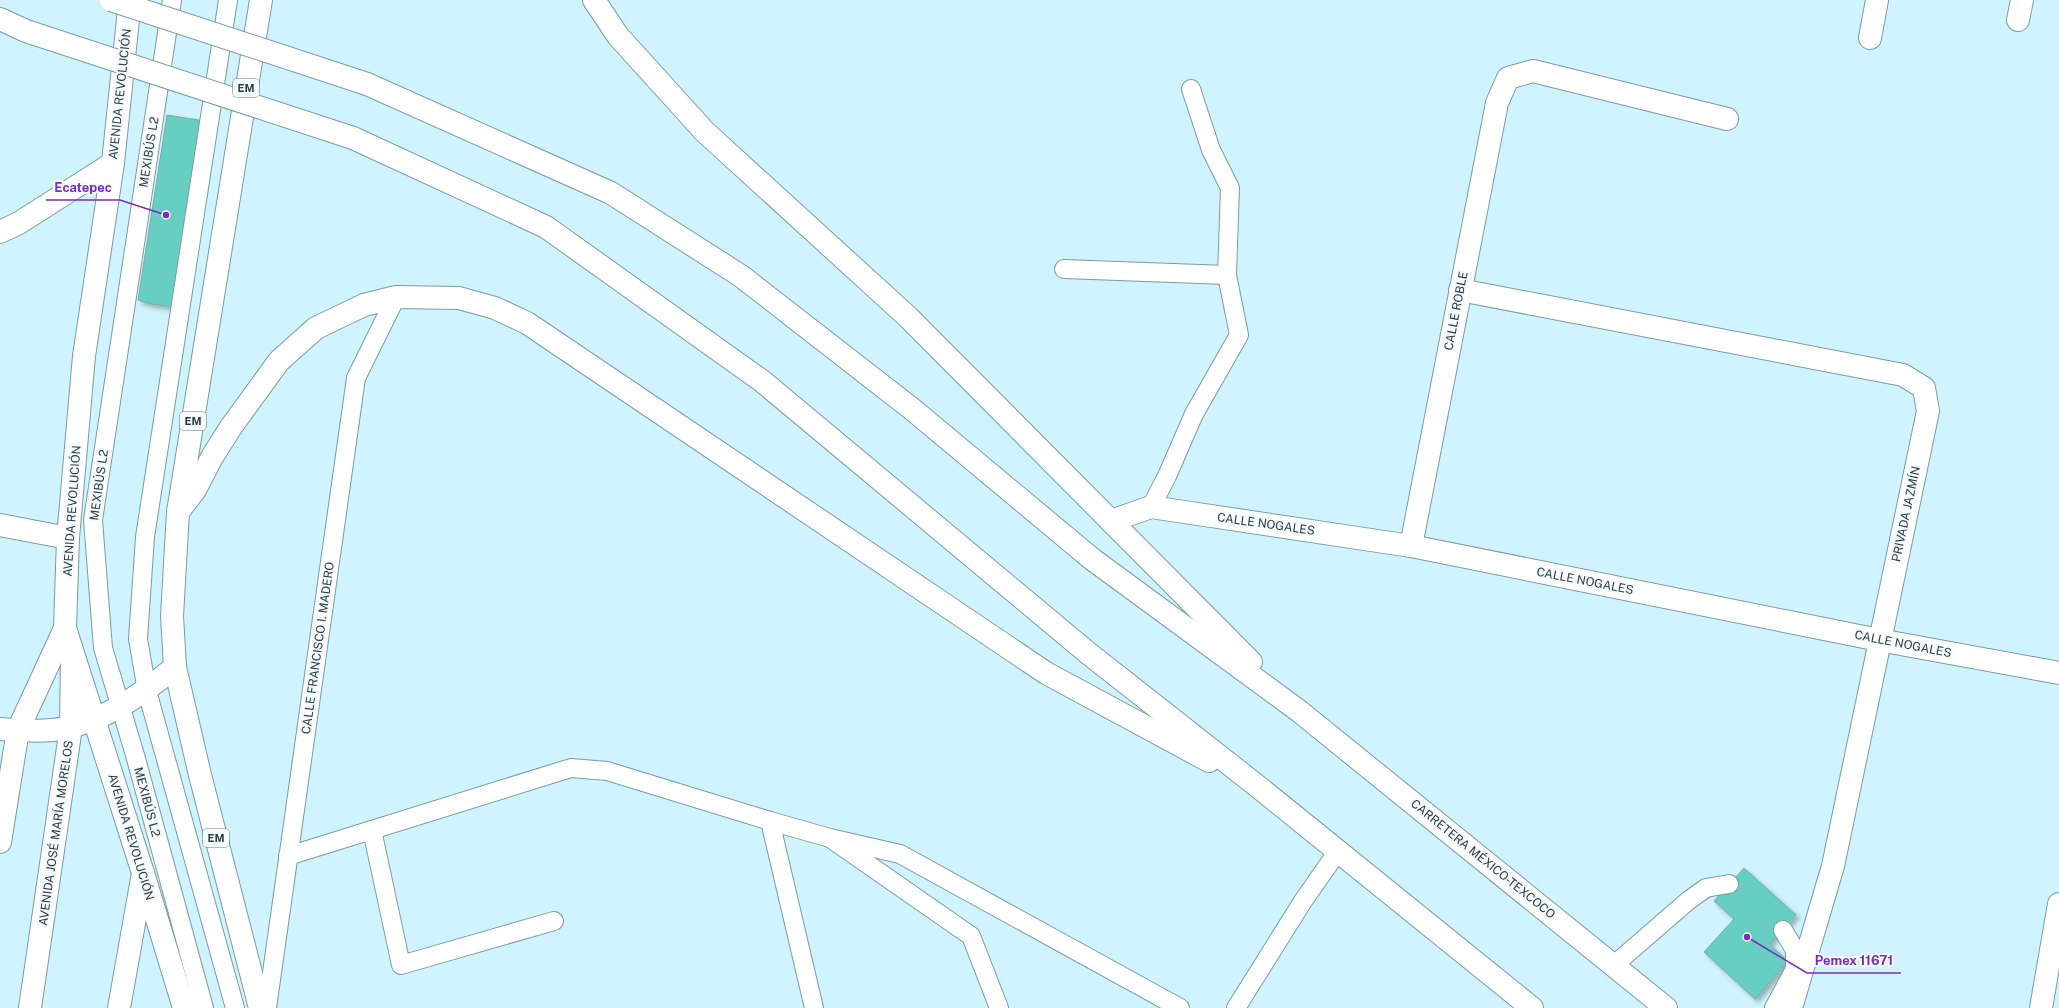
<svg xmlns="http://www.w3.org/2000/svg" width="2059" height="1008" font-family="'Public Sans',sans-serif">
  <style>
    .building { fill: #66cfc2; stroke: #82a7a1; filter: url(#shadow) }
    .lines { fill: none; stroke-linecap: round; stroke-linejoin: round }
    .service-casing { stroke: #799ca5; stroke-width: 20 }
    .minor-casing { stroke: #799ca5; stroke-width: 24 }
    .secondary-casing { stroke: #799ca5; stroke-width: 24 }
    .primary-casing { stroke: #799ca5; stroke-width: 24 }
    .trunk-casing { stroke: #799ca5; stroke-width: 24 }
    .service { stroke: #fff; stroke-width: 18 }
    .minor { stroke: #fff; stroke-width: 22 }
    .secondary { stroke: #fff; stroke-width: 22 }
    .primary { stroke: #fff; stroke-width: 22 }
    .trunk { stroke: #fff; stroke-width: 22 }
    .trunk-bridge-casing { stroke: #799ca5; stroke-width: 24; stroke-linecap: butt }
    .trunk-bridge { stroke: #fff; stroke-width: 22 }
    .labels { text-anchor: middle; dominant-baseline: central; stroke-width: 4; stroke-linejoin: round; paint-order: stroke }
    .shield { fill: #f4fbfe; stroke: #69767a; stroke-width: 1 }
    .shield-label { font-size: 11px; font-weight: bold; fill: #2e3d41 }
    .street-label { font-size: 12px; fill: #2e3d41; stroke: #f4fbfe }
    .leader { fill: none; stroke: #7b2cbf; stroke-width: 1.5 }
    .callout-dot { fill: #7b2cbf; stroke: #f4fbfe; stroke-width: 1.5 }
    .callout-label { font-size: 13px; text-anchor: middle; font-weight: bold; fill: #7b2cbf; stroke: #f4fbfe; stroke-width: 4; stroke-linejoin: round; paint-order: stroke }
  </style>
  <defs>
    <filter id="shadow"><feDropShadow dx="3.5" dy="3.5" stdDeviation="2" flood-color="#0004"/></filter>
  </defs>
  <rect width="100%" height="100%" fill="#cff4ff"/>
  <g class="building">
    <polygon points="167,115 205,121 176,307 151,304 138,300"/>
    <polygon points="1744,868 1796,915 1769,944 1788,961 1755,999 1704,952 1734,919 1714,901"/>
  </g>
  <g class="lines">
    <g class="service-casing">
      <g id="service">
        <polyline points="172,0 93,520 103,648 135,755 204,1008"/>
        <polyline points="228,0 145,537 138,639 147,691 235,1008"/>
        <polyline points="1064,269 1227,275"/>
        <polyline points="1151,507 1167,476 1194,414 1239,335 1227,275 1230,188 1211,150 1191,89"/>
        <polyline points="770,821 830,838 971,936 999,1008"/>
        <polyline points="372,830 401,965 554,921"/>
        <polyline points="830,838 900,854 1180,1008"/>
        <polyline points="288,856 571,768 607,771 770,821 814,1008"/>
        <polyline points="1614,965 1689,900 1706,888 1729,884"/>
        <polyline points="267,1008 356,378 396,297"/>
        <polyline points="1236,1008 1303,901 1338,851"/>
        <polyline points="1774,1008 1795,969 1795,950 1783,930"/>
      </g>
    </g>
    <g class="minor-casing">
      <g id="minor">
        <polyline points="2018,20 2022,0"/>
        <polyline points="1870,38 1877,0"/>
        <polyline points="1460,290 1903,375 1924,388 1928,411 1833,866 1791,1008"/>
        <polyline points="1111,521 1151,507 1411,546 1879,640 2059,673"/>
        <polyline points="0,525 68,538"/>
        <polyline points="1411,546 1497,103 1508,78 1533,71 1727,119"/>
        <polyline points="0,842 18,730 65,628"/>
        <polyline points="119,1008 143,873"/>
        <polyline points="2041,1008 2059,904"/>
      </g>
    </g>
    <g class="secondary-casing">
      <g id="secondary">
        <polyline points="0,232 19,223 113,163"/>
        <path d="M0,729c17,1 35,3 52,1 47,-5 88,-34 123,-63"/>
        <polyline points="30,1008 71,727 72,656"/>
      </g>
    </g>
    <g class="primary-casing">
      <g id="primary">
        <polyline points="130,0 113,163 84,356 68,538 65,628 143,873 184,1008"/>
        <polyline points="260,1008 200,775 175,667 172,616 178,512 261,0"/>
      </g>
    </g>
    <g class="trunk-casing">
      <g id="trunk">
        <polyline points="594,0 618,36 705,132 908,317 1251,662"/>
        <polyline points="0,19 26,31"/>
        <polyline points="367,84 611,193 741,276 912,409 1092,559 1299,711 1666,1008"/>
        <polyline points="353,138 546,227 762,381 1088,653 1261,789 1532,1008"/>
        <polyline points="178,512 195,490 212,457 231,427 279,361 316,328 364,305 396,297 459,298 495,308 527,323 1046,673 1209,761"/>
      </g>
    </g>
    <use href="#service" class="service"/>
    <use href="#minor" class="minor"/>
    <use href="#secondary" class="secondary"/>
    <use href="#primary" class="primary"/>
    <use href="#trunk" class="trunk"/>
    <g class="trunk-bridge-casing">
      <g id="trunk-bridge">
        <polyline points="111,0 367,84"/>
        <polyline points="26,31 353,138"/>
      </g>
    </g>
    <use href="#trunk-bridge" class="trunk-bridge"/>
  </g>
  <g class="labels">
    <g class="shield">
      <rect x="233" y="79" width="26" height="18" rx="3"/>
      <rect x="180" y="412" width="26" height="18" rx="3"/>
      <rect x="203" y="829" width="26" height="18" rx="3"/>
    </g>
    <g class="shield-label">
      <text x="246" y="88">EM</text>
      <text x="193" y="421">EM</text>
      <text x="216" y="838">EM</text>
    </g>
    <g class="street-label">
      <text transform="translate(120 94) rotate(-84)">AVENIDA REVOLUCIÓN</text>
      <text transform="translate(149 152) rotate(-81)">MEXIBÚS L2</text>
      <text transform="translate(1456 311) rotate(-79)">CALLE ROBLE</text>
      <text transform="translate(99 485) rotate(-82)">MEXIBÚS L2</text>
      <text transform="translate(72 511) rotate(-86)">AVENIDA REVOLUCIÓN</text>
      <text transform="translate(1906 514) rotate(-78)">PRIVADA JAZMÍN</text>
      <text transform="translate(1266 524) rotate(8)">CALLE NOGALES</text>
      <text transform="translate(1585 581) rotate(11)">CALLE NOGALES</text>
      <text transform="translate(1903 644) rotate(11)">CALLE NOGALES</text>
      <text transform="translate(318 648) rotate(-82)">CALLE FRANCISCO I. MADERO</text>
      <text transform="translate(147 802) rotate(75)">MEXIBÚS L2</text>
      <text transform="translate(56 833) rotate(-82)">AVENIDA JOSÉ MARÍA MORELOS</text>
      <text transform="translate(131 837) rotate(73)">AVENIDA REVOLUCIÓN</text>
      <text transform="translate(1483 859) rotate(39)">CARRETERA MÉXICO-TEXCOCO</text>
    </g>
  </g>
  <path class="leader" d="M166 215L120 200H46M1747 937L1807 973H1901"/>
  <g class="callout-dot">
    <circle cx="166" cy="215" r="4"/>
    <circle cx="1747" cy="937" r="4"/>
  </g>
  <g class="callout-label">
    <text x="83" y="192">Ecatepec</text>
    <text x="1854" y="965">Pemex 11671</text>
  </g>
</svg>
